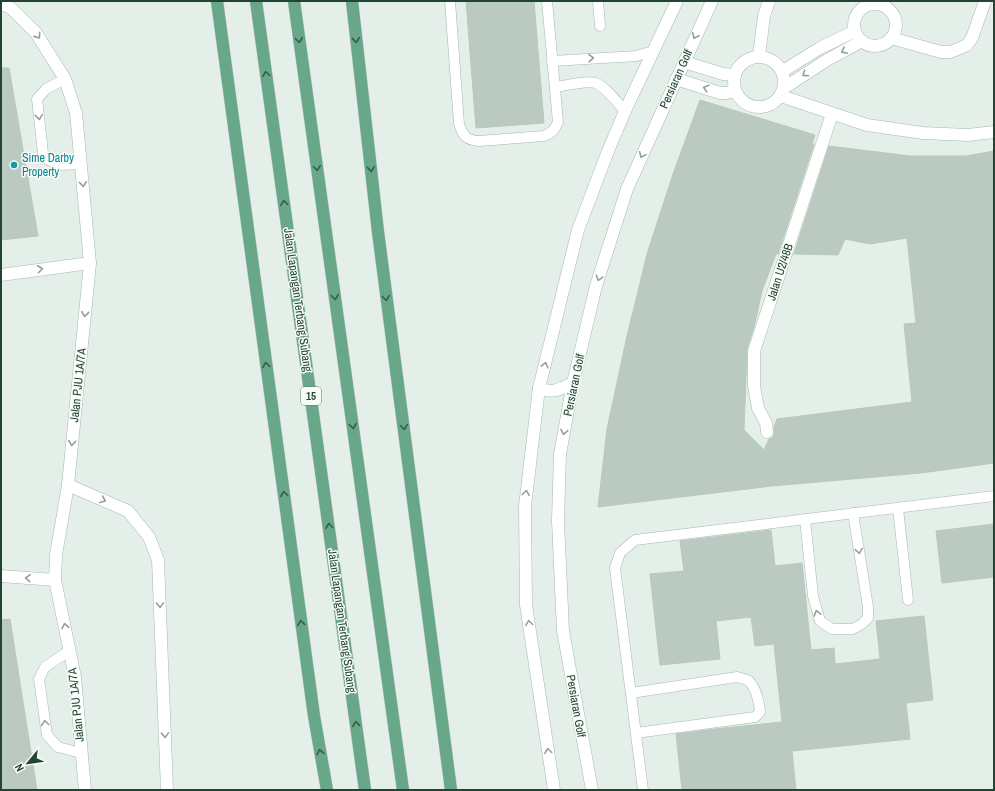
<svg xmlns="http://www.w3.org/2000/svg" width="995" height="791" font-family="'Archivo Narrow',sans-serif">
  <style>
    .building { fill: #bacac1; stroke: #b7c9be }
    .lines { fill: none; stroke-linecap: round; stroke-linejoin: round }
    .service-casing { stroke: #a7b8af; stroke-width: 11 }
    .minor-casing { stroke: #a7b8af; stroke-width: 13 }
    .tertiary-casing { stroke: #a7b8af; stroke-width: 13 }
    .primary-casing { stroke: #c1cac6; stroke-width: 13 }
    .service { stroke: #fff; stroke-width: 10 }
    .minor { stroke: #fff; stroke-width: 12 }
    .tertiary { stroke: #fff; stroke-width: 12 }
    .primary { stroke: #68a789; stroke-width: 12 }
    .oneway { stroke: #91a199 }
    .oneway2 { stroke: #345c48 }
    .culture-dot { fill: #0f9aa8; stroke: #f6fbf8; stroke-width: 1.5 }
    .labels { text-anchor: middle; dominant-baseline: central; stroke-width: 3; stroke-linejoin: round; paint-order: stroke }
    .shield { fill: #f6fbf8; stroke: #627a6e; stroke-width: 1 }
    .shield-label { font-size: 11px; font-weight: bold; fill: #234333 }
    .street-label { font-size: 12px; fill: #234333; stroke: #f6fbf8 }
    .culture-label { font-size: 12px; fill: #0d838f; stroke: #f6fbf8; text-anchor: start }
  </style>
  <rect width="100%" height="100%" fill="#e5efe9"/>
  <g class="building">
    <polygon points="466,1 534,1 544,123 476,128"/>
    <polygon points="1,68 9,68 38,236 1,240"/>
    <polygon points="700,100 815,135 812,144 814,144 778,254 776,254 762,291 754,327 747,349 744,430 764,450 769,439 772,438 774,435 774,427 777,419 912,402 904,324 916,323 907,238 870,244 845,239 838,255 794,254 829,146 910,156 966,156 994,151 994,463 921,473 772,486 598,507 607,429 627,336 647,254 673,174"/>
    <polygon points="994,524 994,577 942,583 936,531"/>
    <polygon points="771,530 775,566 802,563 811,650 834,648 835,664 880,659 876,621 924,616 933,700 906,703 910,739 792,751 796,790 682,790 676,734 715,729 782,722 774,644 755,646 751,617 716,621 720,659 660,665 650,574 684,571 680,541"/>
    <polygon points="10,619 37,790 1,790 1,620"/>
  </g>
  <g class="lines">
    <g class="service-casing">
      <g id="service">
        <path d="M450,1l9,123c4,12 7,16 20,17l65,-5c8,-3 11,-7 14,-14l-11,-121"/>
        <polyline points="598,1 600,26"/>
        <polyline points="552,61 621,57 636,56 653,51"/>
        <polyline points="65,79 46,89 37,99 43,153 47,159 59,165 81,164"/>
        <path d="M555,87c11,-1 30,-7 40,-4 9,2 23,20 30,28"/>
        <polyline points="898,508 908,600"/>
        <polyline points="805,519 813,596 820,621 832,629 853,629 862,624 868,618 868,607 853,513"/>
        <polyline points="69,651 45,667 39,679 47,735 58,747 81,753"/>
        <path d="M631,693l106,-16c3,1 9,2 12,4 8,8 10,21 11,31l-5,5 -119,16"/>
        <polyline points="643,790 615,568 620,553 635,540 994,496"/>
      </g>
    </g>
    <g class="minor-casing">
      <g id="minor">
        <polyline points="1,4 11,8 36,33 65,79 76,113 90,263 68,485 56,555 55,580 75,677 85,790"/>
        <circle cx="875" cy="25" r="21"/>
        <polyline points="891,38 941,52 950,52 958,49 967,45 972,38 985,1"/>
        <polyline points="759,56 764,16 769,1"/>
        <circle cx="759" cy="82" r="25"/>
        <polyline points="684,62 723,74 735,75"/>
        <polyline points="783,71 820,48 855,31"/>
        <polyline points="676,79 720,93 726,93 735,91"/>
        <polyline points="784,88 827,60 862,41"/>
        <polyline points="781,96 867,125 923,133 968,135 994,132"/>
        <polyline points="1,275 90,263"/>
        <polyline points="767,432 766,423 758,408 754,386 754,351 832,114"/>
        <polyline points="68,485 128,511 149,537 158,560 167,790"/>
        <polyline points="1,576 55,580"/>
      </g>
    </g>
    <g class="tertiary-casing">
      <g id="tertiary">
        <path d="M539,388c14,6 21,1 34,-5"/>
        <polyline points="554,790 526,605 525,506 539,388 578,230 608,151 625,111 677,1"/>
        <polyline points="592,790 563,631 558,521 560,454 573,383 596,286 627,189 712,1"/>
      </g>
    </g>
    <g class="primary-casing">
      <g id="primary">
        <polyline points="217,1 314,716 327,790"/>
        <polyline points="256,1 365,790"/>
        <polyline points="294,1 403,790"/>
        <polyline points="352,1 378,232 451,790"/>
      </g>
    </g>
    <use href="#service" class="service"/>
    <use href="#minor" class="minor"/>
    <use href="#tertiary" class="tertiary"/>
    <use href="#primary" class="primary"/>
  </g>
  <defs><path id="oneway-chevron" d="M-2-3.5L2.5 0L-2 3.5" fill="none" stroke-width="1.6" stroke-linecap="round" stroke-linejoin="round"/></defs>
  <g class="oneway">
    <use href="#oneway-chevron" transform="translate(38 36) rotate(55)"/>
    <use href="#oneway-chevron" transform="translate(695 36) rotate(115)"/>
    <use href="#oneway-chevron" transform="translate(844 51) rotate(153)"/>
    <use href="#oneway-chevron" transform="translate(591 58) rotate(-2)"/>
    <use href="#oneway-chevron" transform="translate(805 74) rotate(146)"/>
    <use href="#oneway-chevron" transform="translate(706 88) rotate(-162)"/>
    <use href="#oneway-chevron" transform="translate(39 117) rotate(84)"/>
    <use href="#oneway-chevron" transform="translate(642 155) rotate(114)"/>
    <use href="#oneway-chevron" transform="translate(83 184) rotate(85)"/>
    <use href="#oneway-chevron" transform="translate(40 269) rotate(-7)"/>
    <use href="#oneway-chevron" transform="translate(599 278) rotate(108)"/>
    <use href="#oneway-chevron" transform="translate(85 314) rotate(96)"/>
    <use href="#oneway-chevron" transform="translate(545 365) rotate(-76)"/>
    <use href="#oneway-chevron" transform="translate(564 432) rotate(100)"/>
    <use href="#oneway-chevron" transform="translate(72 443) rotate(96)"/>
    <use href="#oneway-chevron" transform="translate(526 493) rotate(-83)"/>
    <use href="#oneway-chevron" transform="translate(103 500) rotate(23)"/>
    <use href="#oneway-chevron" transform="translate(859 551) rotate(81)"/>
    <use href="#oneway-chevron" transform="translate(28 578) rotate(-176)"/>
    <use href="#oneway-chevron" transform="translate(160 605) rotate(88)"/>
    <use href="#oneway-chevron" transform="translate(817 613) rotate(-105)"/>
    <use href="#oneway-chevron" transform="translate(529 623) rotate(-98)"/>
    <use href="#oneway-chevron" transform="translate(65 626) rotate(-101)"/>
    <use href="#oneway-chevron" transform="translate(45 723) rotate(-98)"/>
    <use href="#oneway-chevron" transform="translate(165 735) rotate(88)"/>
    <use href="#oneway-chevron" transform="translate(548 751) rotate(-98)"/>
  </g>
  <g class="oneway2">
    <use href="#oneway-chevron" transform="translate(299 40) rotate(82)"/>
    <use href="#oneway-chevron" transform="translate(356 40) rotate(84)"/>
    <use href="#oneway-chevron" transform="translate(266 74) rotate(-98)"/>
    <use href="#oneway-chevron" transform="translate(317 168) rotate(82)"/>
    <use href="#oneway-chevron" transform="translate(371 169) rotate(84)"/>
    <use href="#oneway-chevron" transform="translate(284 203) rotate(-98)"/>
    <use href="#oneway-chevron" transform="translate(335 297) rotate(82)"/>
    <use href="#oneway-chevron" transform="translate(386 298) rotate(82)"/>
    <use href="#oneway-chevron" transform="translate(266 365) rotate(-98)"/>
    <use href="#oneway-chevron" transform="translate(353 426) rotate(82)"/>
    <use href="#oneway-chevron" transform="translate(404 427) rotate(82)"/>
    <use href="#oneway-chevron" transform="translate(284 494) rotate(-98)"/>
    <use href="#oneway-chevron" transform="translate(329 526) rotate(-98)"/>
    <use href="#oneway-chevron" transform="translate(301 623) rotate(-98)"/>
    <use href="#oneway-chevron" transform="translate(356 724) rotate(-98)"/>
    <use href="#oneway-chevron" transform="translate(320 752) rotate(-100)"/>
  </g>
  <circle class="culture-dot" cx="14" cy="165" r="4"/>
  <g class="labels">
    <rect class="shield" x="301" y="387" width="20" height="18" rx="3"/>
    <g class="shield-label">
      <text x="311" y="396">15</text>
    </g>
    <g class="street-label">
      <text transform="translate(676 79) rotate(-66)">Persiaran Golf</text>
      <text transform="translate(780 272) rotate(-72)">Jalan U2/48B</text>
      <text transform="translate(298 300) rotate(82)">Jalan Lapangan Terbang Subang</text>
      <text transform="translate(78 385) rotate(-84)">Jalan PJU 1A/7A</text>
      <text transform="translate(574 385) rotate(-78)">Persiaran Golf</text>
      <text transform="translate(342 621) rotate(82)">Jalan Lapangan Terbang Subang</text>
      <text transform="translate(76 705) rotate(-96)">Jalan PJU 1A/7A</text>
      <text transform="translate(576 706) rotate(80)">Persiaran Golf</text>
    </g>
    <g class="culture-label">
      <text x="22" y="158">Sime Darby<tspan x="22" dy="14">Property</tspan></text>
    </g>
  </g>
  <rect width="995" height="791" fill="none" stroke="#234333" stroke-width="4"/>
  <g transform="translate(28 763) rotate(241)" stroke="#f6fbf8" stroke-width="3" paint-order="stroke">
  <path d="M0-3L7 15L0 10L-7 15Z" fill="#234333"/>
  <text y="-6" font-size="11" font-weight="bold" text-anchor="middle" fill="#234333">N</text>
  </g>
</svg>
